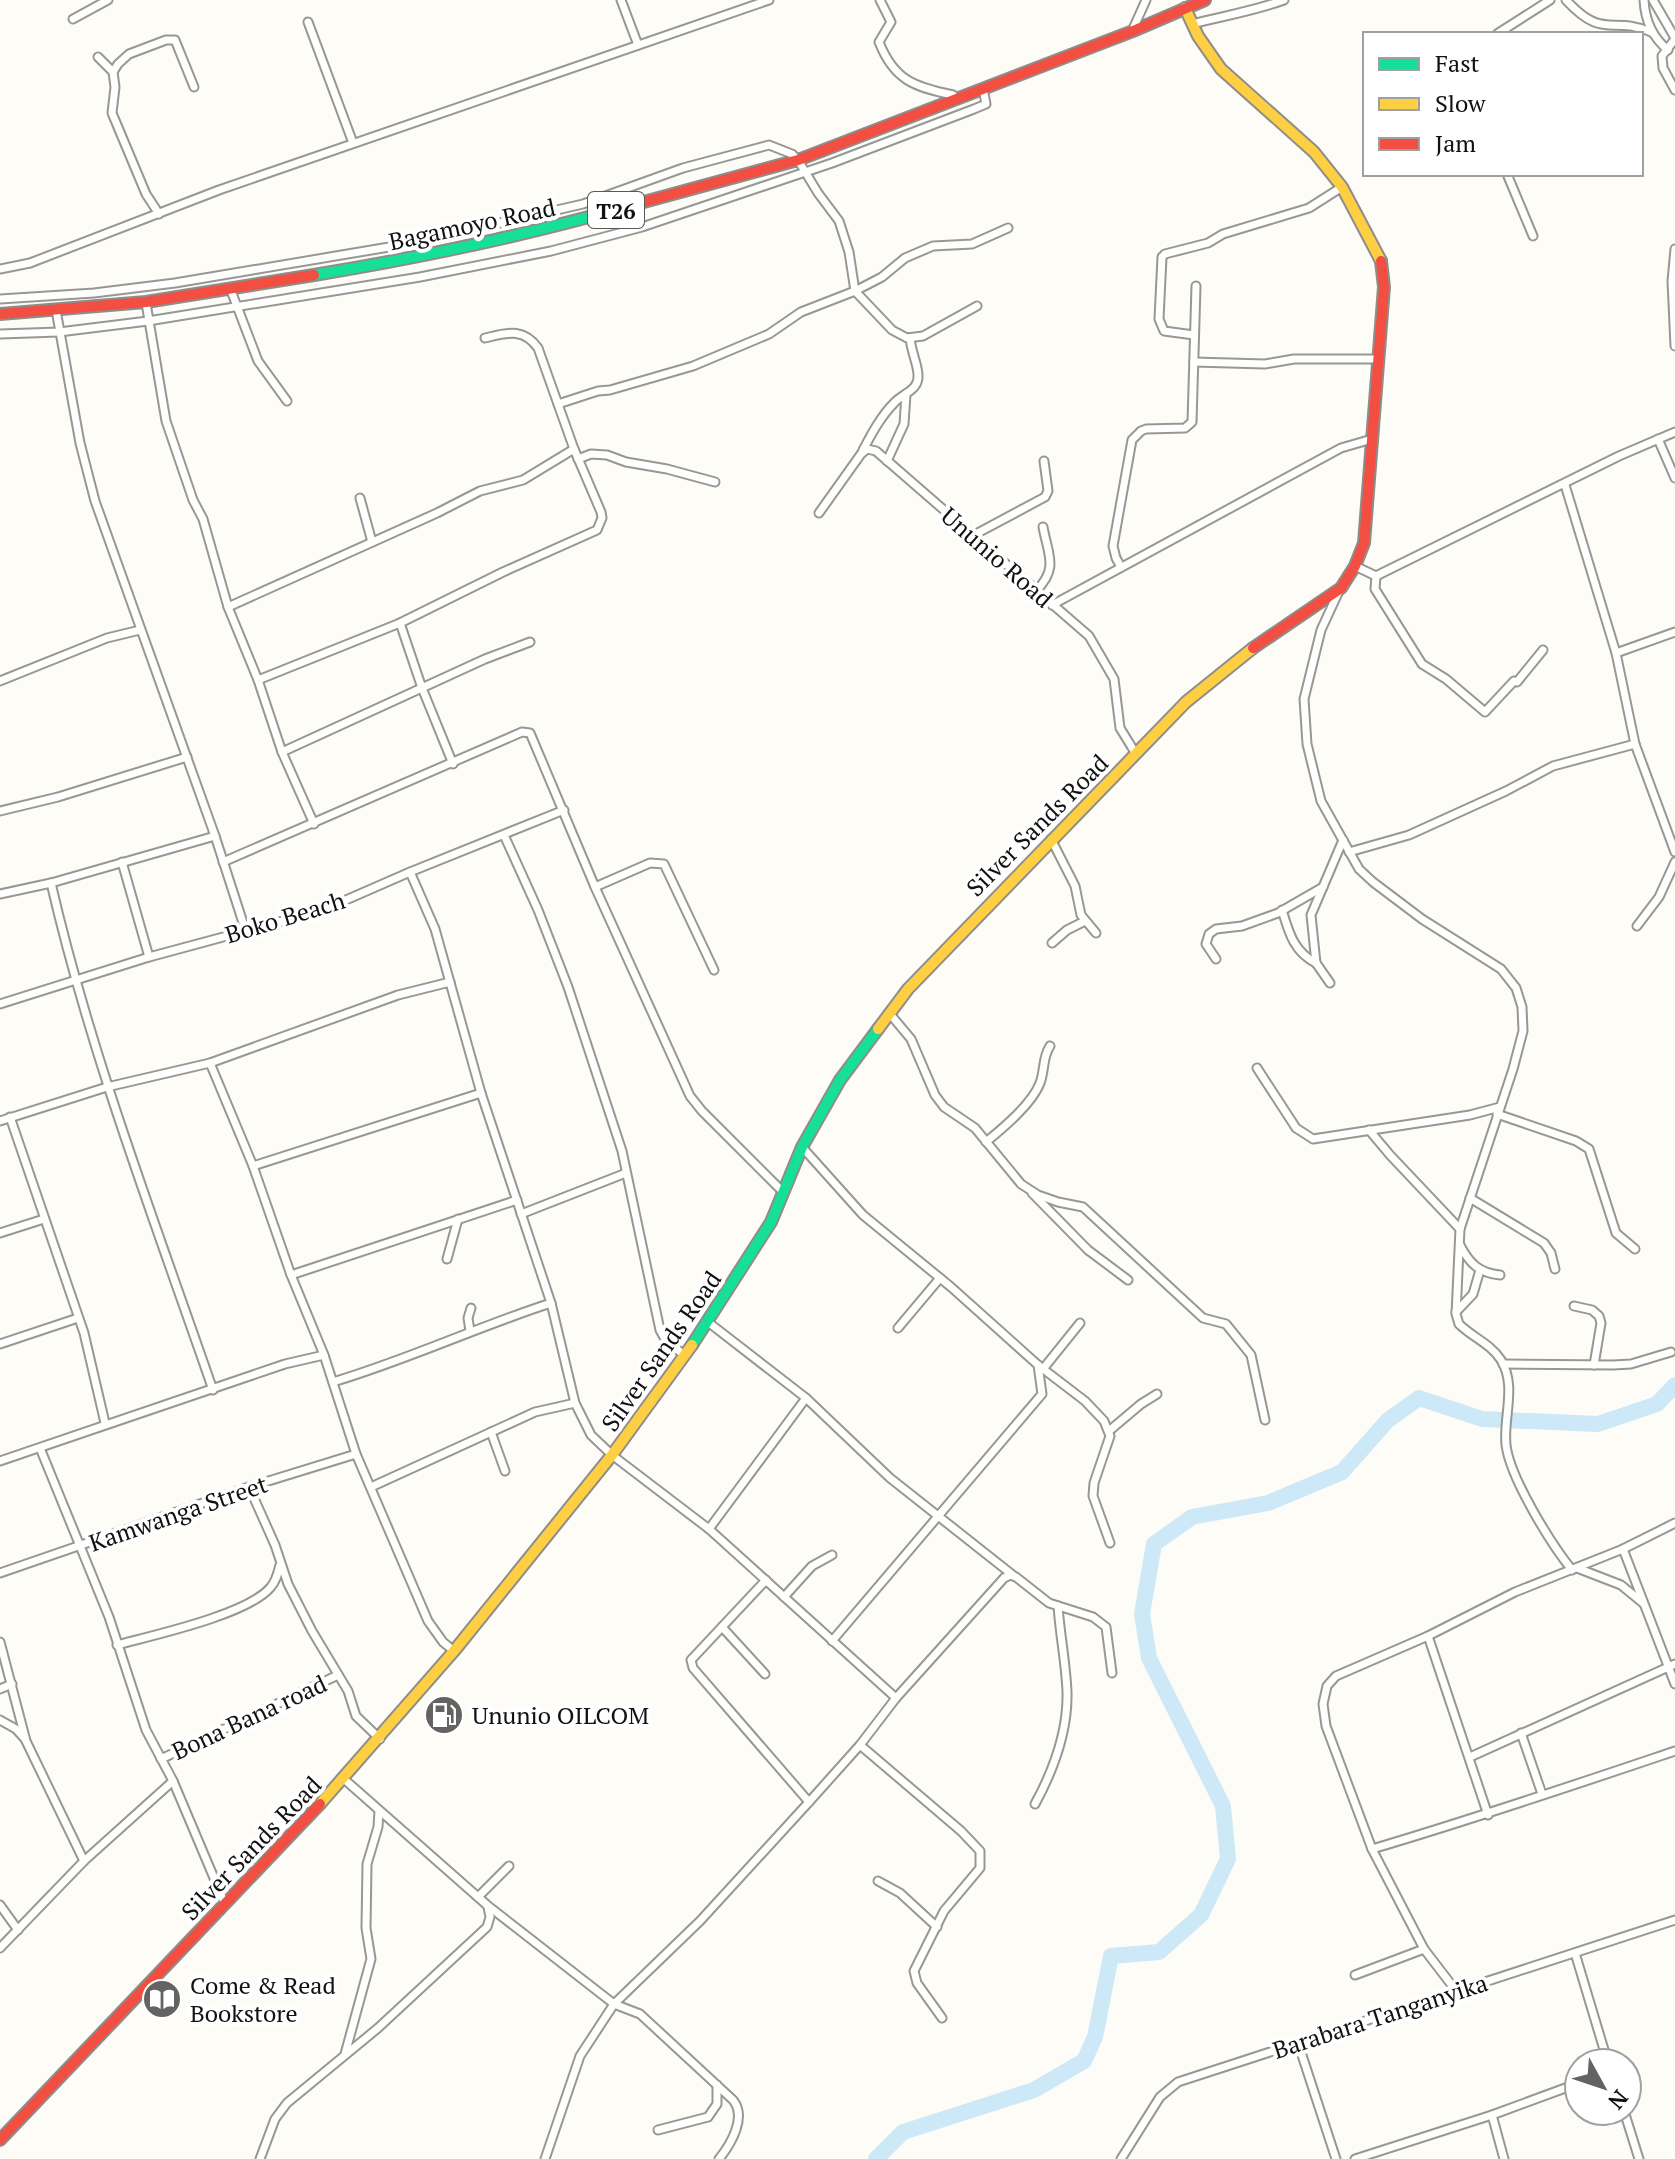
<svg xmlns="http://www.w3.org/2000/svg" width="1675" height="2159" font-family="'PT Serif',serif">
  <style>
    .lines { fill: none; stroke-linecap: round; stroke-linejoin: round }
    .river { stroke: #cde8f7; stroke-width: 16 }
    .street-casing { stroke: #979795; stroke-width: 11 }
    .fast-casing { stroke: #8e8d8b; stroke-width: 14 }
    .slow-casing { stroke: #8e8d8b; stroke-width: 14 }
    .jam-casing { stroke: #8e8d8b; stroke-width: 14 }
    .street { stroke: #fffffe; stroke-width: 7 }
    .fast { stroke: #16e098; stroke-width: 10 }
    .slow { stroke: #ffcf43; stroke-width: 10 }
    .jam { stroke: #f24e42; stroke-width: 10 }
    .labels { text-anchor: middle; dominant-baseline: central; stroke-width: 8; stroke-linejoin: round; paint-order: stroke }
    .shield { fill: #fff; stroke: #585858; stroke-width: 2 }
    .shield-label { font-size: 22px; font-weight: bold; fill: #111 }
    .street-label { font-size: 24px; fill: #111; stroke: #fff }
    .poi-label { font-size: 24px; fill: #111; stroke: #fff; text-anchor: start }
  </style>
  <rect width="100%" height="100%" fill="#fdfcf7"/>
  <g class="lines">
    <polyline class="river" points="876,2159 903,2132 1034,2090 1084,2061 1095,2037 1111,1956 1159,1952 1201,1915 1228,1859 1223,1806 1149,1658 1142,1614 1154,1544 1192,1517 1268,1503 1342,1472 1388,1420 1419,1398 1482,1419 1598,1424 1657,1404 1675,1385"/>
    <g class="street-casing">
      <g id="street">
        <polyline points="621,0 638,45"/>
        <path d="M880,0l11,22 -12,20c15,38 35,45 74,53"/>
        <path d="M1566,0c38,41 45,15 85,32"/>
        <path d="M1644,0c1,20 8,37 24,50"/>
        <polyline points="1653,0 1675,38"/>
        <polyline points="73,19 108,0"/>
        <polyline points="308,22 353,143"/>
        <path d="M1192,24c31,-8 62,-13 92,-24"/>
        <polyline points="1133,29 1146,0"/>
        <polyline points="1497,34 1550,0"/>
        <polyline points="1675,39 1662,56 1663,68 1675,90"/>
        <polyline points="98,57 113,72"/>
        <polyline points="1507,174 1533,236"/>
        <polyline points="159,214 146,194 112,113 115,87 113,72 118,64 129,54 166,40 175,40 194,87"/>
        <polyline points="1675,249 1672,281 1675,346"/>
        <polyline points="0,269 30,263 219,190 769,0"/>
        <polyline points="230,288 258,361 287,401"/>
        <polyline points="0,299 94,293 175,283 407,244 583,204 683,168 769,145 792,154 798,160 818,193 839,221 849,252 855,291 892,330 907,338 923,336 977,306"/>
        <polyline points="146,303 166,421 193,500 203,519 228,607 258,680 282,752 314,824"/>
        <polyline points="56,310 80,443 95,501 215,836 246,932"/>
        <polyline points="0,334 59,332 148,321 420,277 551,251 642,227 832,163 974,109 986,104 983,88"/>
        <polyline points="1194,335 1164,331 1159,319 1162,257 1165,254 1208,243 1223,234 1309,208 1342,187"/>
        <polyline points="1194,362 1265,364 1294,359 1379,359"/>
        <polyline points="558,404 598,391 610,390 693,366 769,334 801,312 855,291 882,277 905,258 933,246 972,244 1008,228"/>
        <polyline points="1658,439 1675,478"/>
        <path d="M863,450c9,-17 18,-34 32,-48 9,-9 24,-12 23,-27 0,-10 -7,-24 -8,-37"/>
        <polyline points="578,459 591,454 607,455 626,462 667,469 715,482"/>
        <polyline points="887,461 904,424 906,394"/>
        <polyline points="1565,485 1616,653 1635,744 1675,852"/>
        <polyline points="360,498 372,542"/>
        <polyline points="819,513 861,454 867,449 876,451 1089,636 1114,679 1120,728 1136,754"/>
        <polyline points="972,536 1045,497 1048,491 1044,461"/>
        <polyline points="1355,566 1376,576"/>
        <polyline points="1121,567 1116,558 1113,546 1132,440 1141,431 1146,429 1185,428 1192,422 1196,286"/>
        <polyline points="1376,576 1619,456 1675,432"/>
        <polyline points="1376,576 1375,589 1422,664 1446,679 1485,712 1514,681 1517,682 1543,650"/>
        <path d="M1036,591c23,-23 12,-36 7,-64"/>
        <path d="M1339,591l-18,39 -17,69 3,45 14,57 38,68 14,13 49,37 79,50 15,19 6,19 1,24 -10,38 -53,160 -4,85 3,10c13,13 32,20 42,36 16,26 2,57 5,85 4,33 45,99 66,125"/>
        <polyline points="1052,605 1341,448 1372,439"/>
        <polyline points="228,607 437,513 480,491 523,480 574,449"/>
        <polyline points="400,623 422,688 453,764"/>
        <polyline points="1616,653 1675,632"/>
        <path d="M258,680l142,-57 103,-51 94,-42 5,-12 -1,-6 -27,-63 -36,-101c-15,-21 -31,-15 -53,-10"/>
        <polyline points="0,681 107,638 140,630"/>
        <polyline points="282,752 485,659 530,642"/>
        <polyline points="0,811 58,797 187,757"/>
        <polyline points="504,835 538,910 568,987 622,1151 660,1330 665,1339 685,1356"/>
        <polyline points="1051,839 1075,886 1081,915 1096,933"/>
        <polyline points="1349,852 1409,835 1506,791 1553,766 1635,744"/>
        <polyline points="122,862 149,957"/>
        <polyline points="223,862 522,732 530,733 595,887 690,1096 702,1111 783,1192"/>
        <polyline points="410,872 435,929 481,1093 551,1303 575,1403 591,1435 612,1455 709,1529 896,1698"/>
        <path d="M51,883c40,173 104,339 162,507"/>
        <polyline points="595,887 650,863 664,864 714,970"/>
        <polyline points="0,894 51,883 215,836"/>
        <path d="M1282,910c7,23 12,42 34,53"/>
        <polyline points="1637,926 1659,897 1675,862"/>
        <polyline points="1052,943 1067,930 1085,921"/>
        <polyline points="1216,959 1206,944 1209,934 1216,929 1242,926 1278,913 1323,887"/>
        <polyline points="1330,983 1316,963 1311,915 1343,840"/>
        <polyline points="0,1004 149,957 323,910 410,872 564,810"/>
        <polyline points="890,1014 911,1039 935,1095 944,1107 975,1128 1021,1184 1038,1195 1058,1202 1083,1207 1203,1318 1226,1324 1251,1355 1265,1420"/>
        <polyline points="210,1063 253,1166 291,1275 324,1355 356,1454 428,1621 443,1642 454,1651"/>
        <polyline points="1257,1068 1296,1128 1313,1139 1470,1115 1500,1107"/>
        <polyline points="1497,1114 1576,1141 1589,1149 1616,1233 1635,1249"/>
        <polyline points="10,1117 84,1333 105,1423"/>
        <polyline points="0,1121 107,1087 210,1063 398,995 450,982"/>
        <polyline points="1369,1130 1390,1155 1460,1229"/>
        <path d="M986,1142c17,-14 46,-38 54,-59 5,-13 2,-25 10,-37"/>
        <polyline points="802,1147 863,1215 951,1287 1038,1365 1085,1401 1104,1421 1110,1436 1094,1483 1093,1496 1110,1543"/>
        <polyline points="253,1166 481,1093"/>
        <polyline points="1032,1193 1088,1250 1128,1280"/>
        <polyline points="1470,1198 1544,1243 1551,1253 1555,1269"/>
        <polyline points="521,1214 626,1173"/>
        <polyline points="0,1233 44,1219"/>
        <path d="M1460,1245c9,18 19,28 40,30"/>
        <polyline points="447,1259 458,1219"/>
        <polyline points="291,1275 517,1200"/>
        <polyline points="1574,1306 1592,1310 1599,1316 1601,1323 1594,1365"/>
        <polyline points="1456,1312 1473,1294 1480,1270"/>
        <polyline points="708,1322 806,1398 890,1478 1014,1576"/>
        <polyline points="898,1328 940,1278"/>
        <polyline points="470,1331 468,1318 471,1308"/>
        <polyline points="0,1344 78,1318"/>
        <polyline points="1503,1364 1613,1365 1631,1364 1671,1352"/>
        <polyline points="1043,1369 1080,1323"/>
        <path d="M333,1382c74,-22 144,-55 218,-79"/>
        <polyline points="1109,1431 1141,1404 1157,1394"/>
        <polyline points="491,1432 505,1471"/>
        <polyline points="40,1448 109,1617 146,1730 173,1781 225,1904"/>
        <polyline points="0,1461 285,1364 324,1355"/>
        <polyline points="249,1487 275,1545 288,1584 312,1631 348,1691 356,1716 380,1739"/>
        <polyline points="371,1487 535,1412 575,1403"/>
        <polyline points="709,1529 806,1398"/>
        <polyline points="1623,1549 1675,1684"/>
        <polyline points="1577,1568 1621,1585 1643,1603"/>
        <polyline points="0,1573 249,1487 356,1454"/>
        <polyline points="766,1580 691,1660 693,1668 809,1802"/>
        <polyline points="784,1597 812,1566 832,1555"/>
        <polyline points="722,1627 765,1674"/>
        <polyline points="1428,1636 1488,1815"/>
        <polyline points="832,1641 1042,1394 1038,1365"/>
        <polyline points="0,1642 26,1741 84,1861"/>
        <path d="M117,1645c37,-10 129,-30 153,-57 6,-6 8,-15 10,-23"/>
        <polyline points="0,1689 12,1684"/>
        <polyline points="0,1720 16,1729 25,1739"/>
        <polyline points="1521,1733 1542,1794"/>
        <polyline points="860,1745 961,1831 980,1851 980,1868 944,1911 914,1971 917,1983 942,2018"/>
        <polyline points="1470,1757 1675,1664"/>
        <polyline points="161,1759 338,1675"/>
        <path d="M344,1779l143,126 127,99 26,10 93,86c14,17 -2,44 -14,59"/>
        <path d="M1035,1804c18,-33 33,-73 32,-112 -1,-28 -7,-57 -9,-86"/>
        <path d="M1372,1849c102,-30 202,-64 303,-98"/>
        <polyline points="878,1881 900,1893 937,1927"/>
        <polyline points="478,1897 509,1866"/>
        <polyline points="0,1905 18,1930"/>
        <polyline points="0,1948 84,1861 173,1781"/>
        <polyline points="1575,1953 1608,2063"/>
        <polyline points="1355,1975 1424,1949"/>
        <polyline points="1457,1992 1424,1949 1372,1849 1326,1726 1323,1704 1327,1686 1336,1676 1428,1636 1515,1592 1623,1549 1675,1523"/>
        <polyline points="1298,2043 1336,2159"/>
        <polyline points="345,2054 371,1959 366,1928 367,1864 378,1827 379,1811"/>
        <polyline points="1624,2111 1639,2159"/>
        <polyline points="1492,2115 1504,2159"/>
        <polyline points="658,2130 708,2117 717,2104 717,2085"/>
        <polyline points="260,2159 275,2119 287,2103 378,2028 487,1927 490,1917 488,1907"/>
        <polyline points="545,2159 580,2056 614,2004 700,1921 809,1802 860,1745 896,1698 1004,1578 1010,1575 1016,1577 1049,1603 1093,1617 1106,1627 1112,1673"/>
        <polyline points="1121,2159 1160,2097 1178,2082 1675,1920"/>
        <polyline points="1355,2159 1492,2115 1579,2083"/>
      </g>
    </g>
    <g class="fast-casing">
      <g id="fast">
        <path d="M314,275c103,-17 204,-38 304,-66"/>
        <polyline points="692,1345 771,1222 802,1147 840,1080 878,1029"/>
      </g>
    </g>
    <g class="slow-casing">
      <g id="slow">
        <polyline points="1185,8 1198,36 1221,69 1314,152 1342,187 1381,261"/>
        <polyline points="878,1029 908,989 1186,702 1253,648"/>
        <polyline points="320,1804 454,1651 612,1455 692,1345"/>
      </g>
    </g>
    <g class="jam-casing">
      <g id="jam">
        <polyline points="618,209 798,160 1133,31 1205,0"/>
        <polyline points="0,314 146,302 314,275"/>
        <polyline points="1253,648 1341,588 1355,566 1364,543 1384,287 1381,261"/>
        <polyline points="0,2140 320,1804"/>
      </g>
    </g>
    <use href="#street" class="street"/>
    <use href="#fast" class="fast"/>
    <use href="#slow" class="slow"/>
    <use href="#jam" class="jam"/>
  </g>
  <defs>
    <g id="fuel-disc" transform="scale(2)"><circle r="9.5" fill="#646362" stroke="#fff"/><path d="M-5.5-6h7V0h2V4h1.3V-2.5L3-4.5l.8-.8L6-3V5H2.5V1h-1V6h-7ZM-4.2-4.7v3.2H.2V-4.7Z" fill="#fff"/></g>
    <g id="library-disc" transform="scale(2)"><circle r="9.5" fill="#646362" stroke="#fff"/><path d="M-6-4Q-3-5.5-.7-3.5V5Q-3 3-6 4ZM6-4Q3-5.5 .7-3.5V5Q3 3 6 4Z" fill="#fff"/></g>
  </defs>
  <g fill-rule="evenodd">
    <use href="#fuel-disc" x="444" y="1715"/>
    <use href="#library-disc" x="162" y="1999"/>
  </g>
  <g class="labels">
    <rect class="shield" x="588" y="192" width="56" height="36" rx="6"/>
    <g class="shield-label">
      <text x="616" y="210">T26</text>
    </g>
    <g class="street-label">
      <text transform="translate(472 224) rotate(-12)">Bagamoyo Road</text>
      <text transform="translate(997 557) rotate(41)">Ununio Road</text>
      <text transform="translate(1037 825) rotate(-45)">Silver Sands Road</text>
      <text transform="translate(285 917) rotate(-17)">Boko Beach</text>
      <text transform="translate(661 1351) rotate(-55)">Silver Sands Road</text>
      <text transform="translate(178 1513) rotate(-19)">Kamwanga Street</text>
      <text transform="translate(249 1717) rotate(-25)">Bona Bana road</text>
      <text transform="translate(251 1848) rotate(-46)">Silver Sands Road</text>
      <text transform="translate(1380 2016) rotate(-18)">Barabara Tanganyika</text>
    </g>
    <g class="poi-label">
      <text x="472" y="1715">Ununio OILCOM</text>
      <text x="190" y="1985">Come &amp; Read<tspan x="190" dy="28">Bookstore</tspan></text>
    </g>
  </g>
  <rect x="1363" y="32" width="280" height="144" fill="#ffffff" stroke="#a0a0a0" stroke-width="2"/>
  <rect x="1379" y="58" width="40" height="12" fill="#16e098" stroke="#a0a0a0" stroke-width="2"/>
  <text x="1435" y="72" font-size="24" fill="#111111">Fast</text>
  <rect x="1379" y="98" width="40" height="12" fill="#ffcf43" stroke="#a0a0a0" stroke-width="2"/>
  <text x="1435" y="112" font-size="24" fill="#111111">Slow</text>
  <rect x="1379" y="138" width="40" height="12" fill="#f24e42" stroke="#a0a0a0" stroke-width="2"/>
  <text x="1435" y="152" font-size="24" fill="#111111">Jam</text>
  <g transform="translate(1603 2087) rotate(130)"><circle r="38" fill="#ffffff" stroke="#a0a0a0" stroke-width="2"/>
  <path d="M0-6L14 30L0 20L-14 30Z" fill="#646362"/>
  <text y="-12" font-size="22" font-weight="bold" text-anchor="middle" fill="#111111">N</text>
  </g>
</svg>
